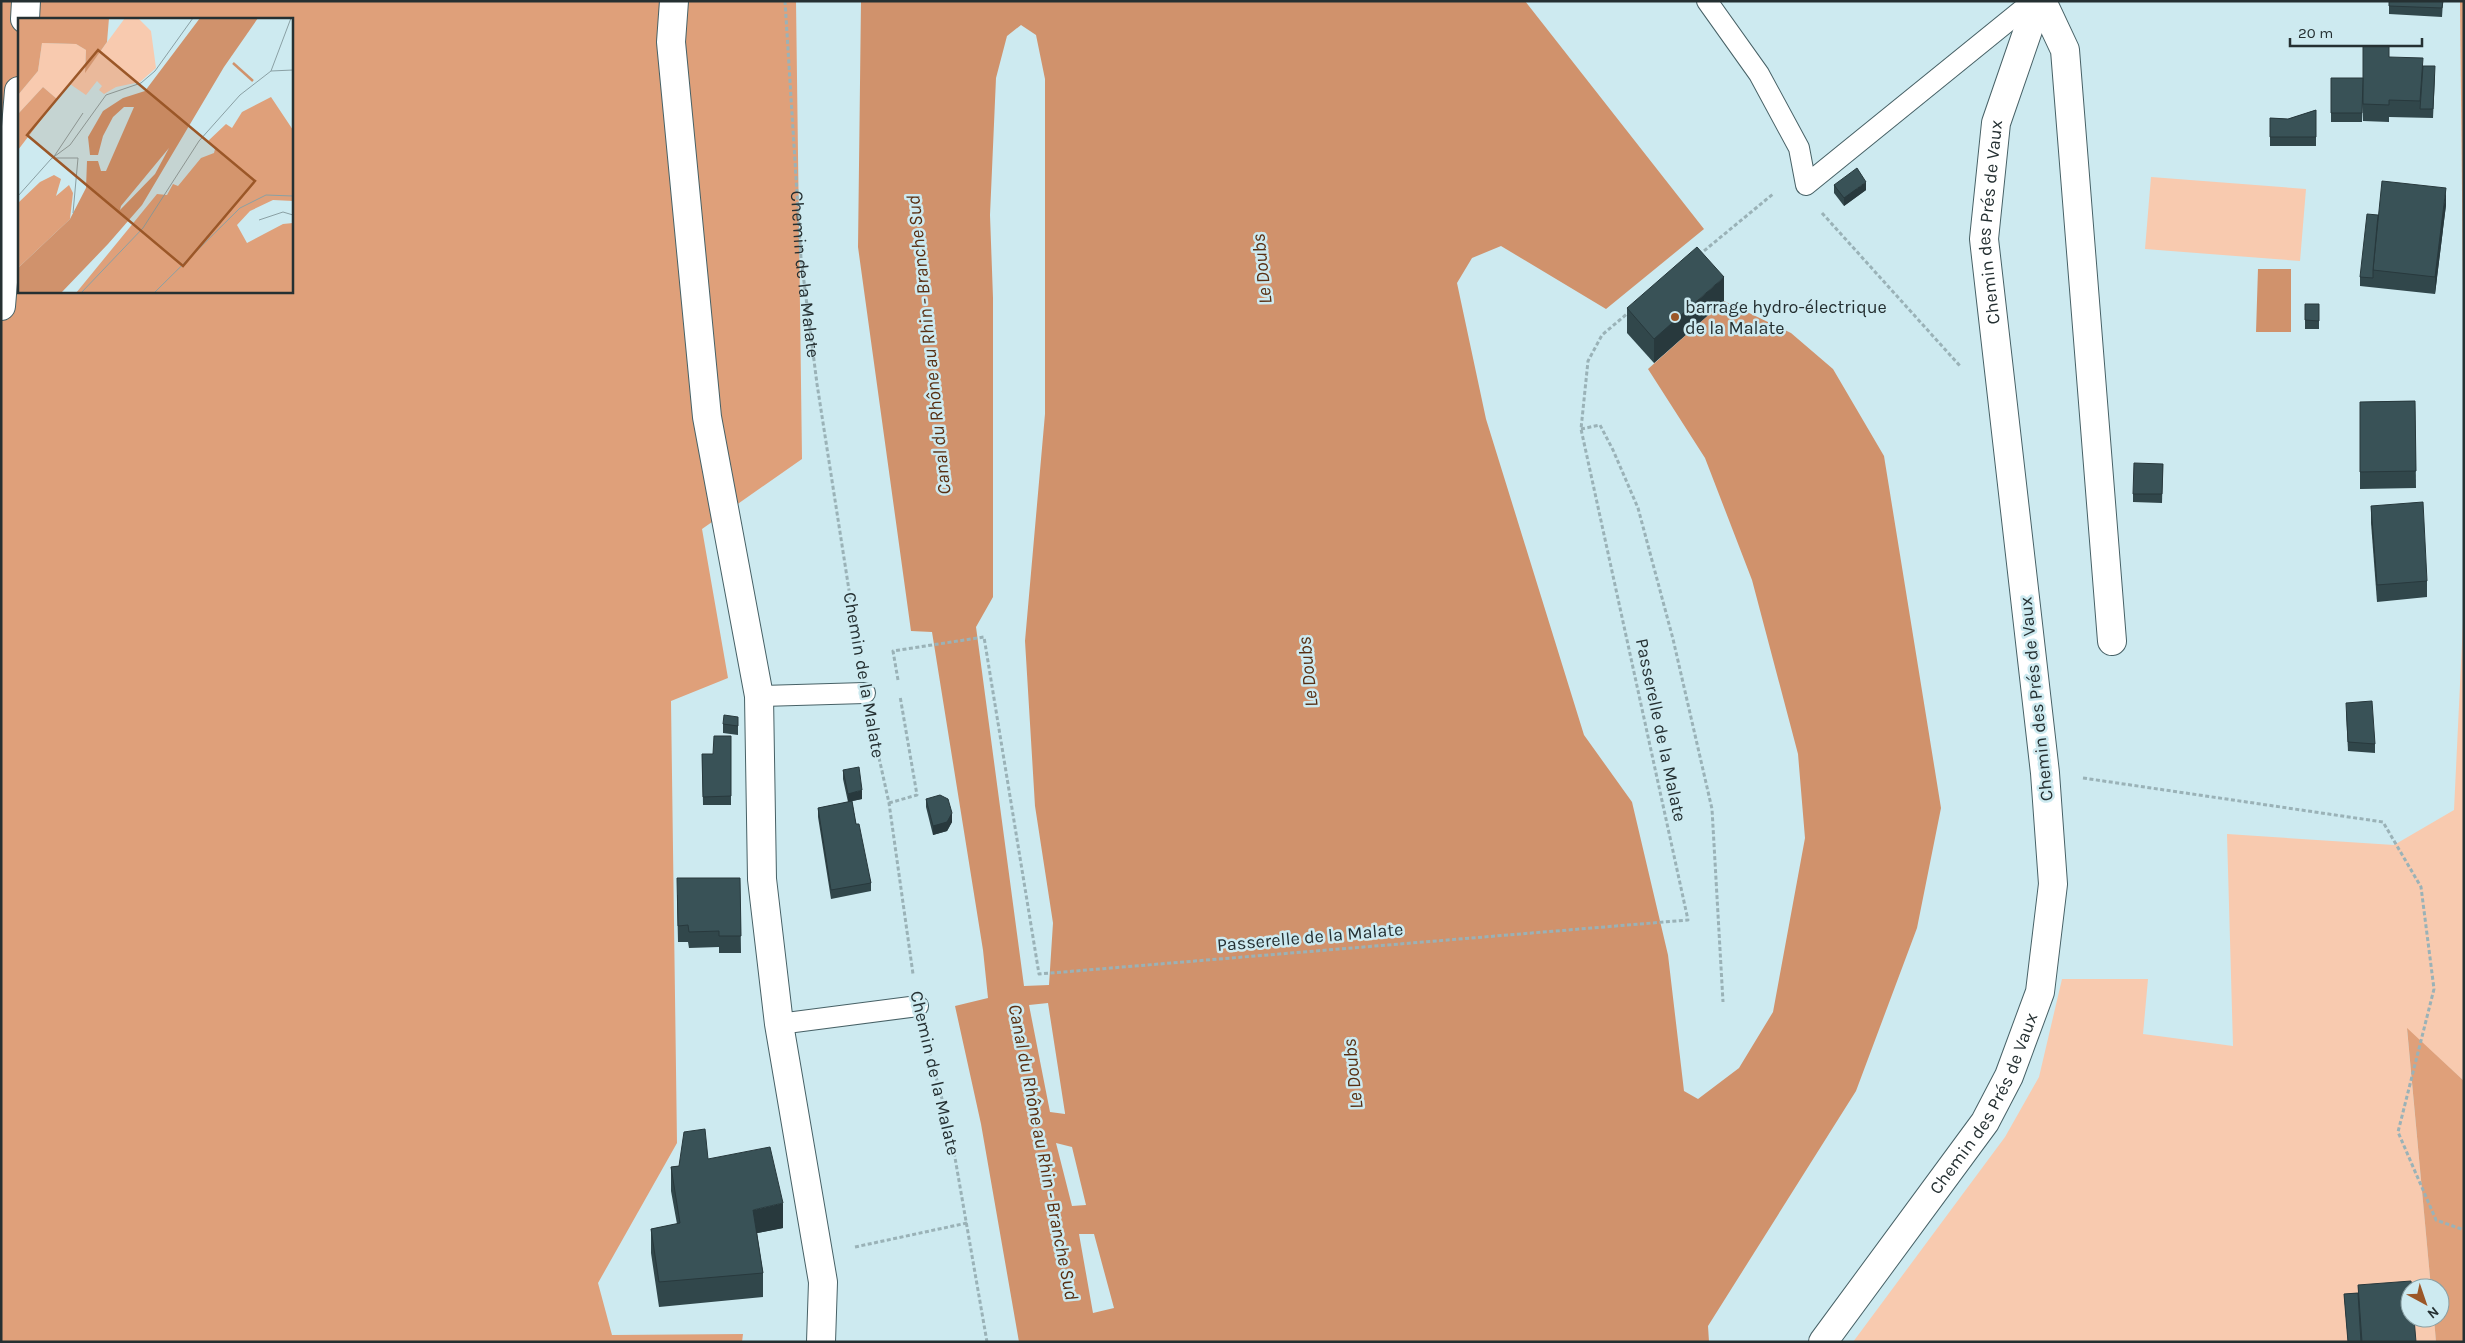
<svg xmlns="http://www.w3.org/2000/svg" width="2465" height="1343" font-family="Karla,sans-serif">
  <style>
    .green { fill: #f8caaf }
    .forest { fill: #dfa07a; fill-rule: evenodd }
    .water { fill: #d0926c; fill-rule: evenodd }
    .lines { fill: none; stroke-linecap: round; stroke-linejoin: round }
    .service-casing { stroke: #476166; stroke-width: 22 }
    .minor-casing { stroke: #476166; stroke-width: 30 }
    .secondary-casing { stroke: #476166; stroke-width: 30 }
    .path { stroke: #9ab2b7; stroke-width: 3; stroke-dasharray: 4 2.5; stroke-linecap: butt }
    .service { stroke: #fff; stroke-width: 20 }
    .minor { stroke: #fff; stroke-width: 28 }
    .secondary { stroke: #fff; stroke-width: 28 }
    .wall { fill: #31474b }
    .shaded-wall { fill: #28393d }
    .building { fill: #395257; stroke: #28393d }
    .poi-dot { fill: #9b5728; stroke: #cdeaf0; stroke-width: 2 }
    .labels { text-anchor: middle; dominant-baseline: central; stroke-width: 5; stroke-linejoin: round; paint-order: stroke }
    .street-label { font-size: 18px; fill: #253032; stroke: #cdeaf0 }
    .poi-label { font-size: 18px; fill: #253032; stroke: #cdeaf0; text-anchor: start }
    .water-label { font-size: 19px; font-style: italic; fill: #572e11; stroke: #cdeaf0 }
    .inset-river { fill: none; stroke: #d0926c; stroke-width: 2.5 }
    .inset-road { fill: none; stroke: #8aa0a4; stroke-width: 1 }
    .view { fill: #9b5728; fill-opacity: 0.15; stroke: #9b5728; stroke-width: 2.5 }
    .inset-edge { fill: none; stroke: #253032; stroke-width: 2.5 }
  </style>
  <rect width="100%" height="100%" fill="#cdeaf0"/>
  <g class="green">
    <polygon points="2151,177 2306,189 2300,261 2145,249"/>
    <polygon points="2464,601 2464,1081 2407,1029 2431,1288 2410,1288 2410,1318 2434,1318 2436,1342 1853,1342 2005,1137 2039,1077 2062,979 2148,979 2143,1034 2233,1046 2227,834 2394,845 2454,810"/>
  </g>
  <g class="forest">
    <path d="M1,1h795l6,458 -100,70 26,149 -57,23 6,442 -79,140 14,52 131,-1 -1,8h-741zM19,19h272v272h-272z"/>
    <polygon points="2460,1 2464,1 2464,383"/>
    <polygon points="2407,1028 2464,1081 2464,1342 2436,1342 2434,1318 2440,1318 2440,1288 2431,1288"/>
  </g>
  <g class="water">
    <path d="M861,1h664l179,228 -98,80 -105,-63 -29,12 -15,25 29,136 98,316 48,67 36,153 16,136 14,8 41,-31 34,-56 32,-174 -7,-84 -46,-174 -47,-122 -57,-89 76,-68 67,32 42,36 51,87 57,352 -24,120 -61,163 -148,235 1,16h-690l-38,-218 -26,-118 33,-8 -5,-48 -51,-318 -21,-1 -53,-384zM1021,25l15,10 9,44v335l-20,227 10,165 18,117 -4,62 -25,1 -48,-359 17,-30v-299l-3,-83 6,-137 11,-42zM1048,1003l17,110v1l-15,-2 -21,-107zM1056,1143l16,4 14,58 -14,1zM1079,1234h15l20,74 -21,5z"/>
    <polygon points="2258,269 2291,269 2291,332 2256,332"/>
  </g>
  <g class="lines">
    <g class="service-casing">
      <g id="service">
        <polyline points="1707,1 1759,74 1799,148 1806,185 2033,1"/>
        <polyline points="759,696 865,693"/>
        <polyline points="779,1024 918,1006"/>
      </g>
    </g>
    <g class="minor-casing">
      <g id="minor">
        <polyline points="674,1 671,42 707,417 759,696 762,879 779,1024 823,1282 821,1342"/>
        <polyline points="2042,1 2065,50 2112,641"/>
        <path id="s2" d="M1823,1342l162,-220 24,-46 31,-84 13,-108 -8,-111 -61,-534 12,-116 42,-122"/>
      </g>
    </g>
    <g class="secondary-casing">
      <g id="secondary">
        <polyline points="25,19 26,1"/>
        <polyline points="1,306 19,91"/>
      </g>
    </g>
    <g class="path">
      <path id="s1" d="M785,1l16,257 16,126 43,277"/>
      <polyline points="1822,213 1960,366"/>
      <polyline points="1699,255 1773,194"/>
      <polyline points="1581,429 1600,425 1613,450 1638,508 1673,639 1712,809 1723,1002"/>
      <polyline points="898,680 893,651 984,637 1039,974 1688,920 1581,429 1588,361 1602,335 1628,313"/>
      <polyline points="872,726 889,803 913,974"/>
      <polyline points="2083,778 2383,822 2421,887 2434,989 2398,1132 2436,1220 2464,1230"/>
      <polyline points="889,803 917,795 900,696"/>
      <polyline points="926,1039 950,1129 987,1342"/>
      <polyline points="855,1247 967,1223"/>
    </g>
    <use href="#service" class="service"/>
    <use href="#minor" class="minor"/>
    <use href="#secondary" class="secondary"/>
  </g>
  <g class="wall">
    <polygon points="2389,1 2443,1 2442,17 2389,14"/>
    <polygon points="2389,57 2423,66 2435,75 2433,118 2389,117 2389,122 2363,121 2363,101 2362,122 2331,122 2331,78 2363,78"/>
    <polygon points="2316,110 2316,146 2270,146 2270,118 2288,119"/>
    <polygon points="1834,185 1866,190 1844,206 1834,193"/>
    <polygon points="2446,205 2435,294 2360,286 2360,277 2378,215"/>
    <polygon points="1724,301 1654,363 1627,333 1627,308"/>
    <polygon points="2319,304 2319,329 2305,329 2305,320"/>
    <polygon points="2415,401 2416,488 2360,489 2360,402"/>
    <polygon points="2163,464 2162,503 2133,502 2133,494"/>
    <polygon points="2371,506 2427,581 2427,597 2377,602 2371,523"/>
    <polygon points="2346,711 2375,744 2375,753 2348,751"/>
    <polygon points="738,717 738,735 723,733 723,724"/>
    <polygon points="731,736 731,805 703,805 702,754 713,754"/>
    <polygon points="843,770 862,799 852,801 856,824 871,883 871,891 831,899 818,817 818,808 848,802 843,779"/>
    <polygon points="926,799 952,822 947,831 933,835 926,807"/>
    <polygon points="740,878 741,953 719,953 719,947 689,948 688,942 678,942 677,895"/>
    <polygon points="679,1166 783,1228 757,1233 763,1273 763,1297 659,1307 651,1253 651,1229 677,1224 671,1191 671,1167"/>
    <polygon points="2358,1285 2416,1342 2348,1342 2344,1294 2358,1293"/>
  </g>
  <g class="shaded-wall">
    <polygon points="1866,182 1866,190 1844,206 1844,198"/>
    <polygon points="2446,188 2446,205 2435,294 2435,277"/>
    <polygon points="1724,277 1724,301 1654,363 1654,339"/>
    <polygon points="862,790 862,799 848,802 848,794"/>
    <polygon points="952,813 952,822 947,831 933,835 933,826"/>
    <polygon points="783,1203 783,1228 753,1234 753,1210"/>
  </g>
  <g class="building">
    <polygon points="2389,1 2443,1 2442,8 2389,6"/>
    <polygon points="2363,46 2389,46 2389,57 2423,58 2420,101 2389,100 2389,105 2363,104"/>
    <polygon points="2423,66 2435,66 2433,109 2420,109"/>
    <polygon points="2331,78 2363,78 2362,113 2331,113"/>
    <polygon points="2316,110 2316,137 2270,137 2270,118 2288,119"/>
    <polygon points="1857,168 1866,182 1844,198 1834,185"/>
    <polygon points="2382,181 2446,188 2435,277 2373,270"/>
    <polygon points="2367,214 2378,215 2373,270 2373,278 2360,277"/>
    <polygon points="1697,247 1724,277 1654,339 1627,308"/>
    <polygon points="2305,304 2319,304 2319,321 2305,320"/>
    <polygon points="2415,401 2416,471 2360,472 2360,402"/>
    <polygon points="2134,463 2163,464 2162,494 2133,494"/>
    <polygon points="2423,502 2427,581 2377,585 2371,506"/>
    <polygon points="2372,701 2375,744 2348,742 2346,703"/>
    <polygon points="724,715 738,717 738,726 723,724"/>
    <polygon points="714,736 731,736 731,796 703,797 702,754 713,754"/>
    <polygon points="859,767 862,790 848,794 843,770"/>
    <polygon points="940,795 948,799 952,813 947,822 933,826 926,799"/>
    <polygon points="852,801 856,824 859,824 871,883 831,890 818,808"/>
    <polygon points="677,878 740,878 741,936 719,936 719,931 689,932 688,925 678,926"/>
    <polygon points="705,1129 708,1159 770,1147 783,1203 753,1210 763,1273 659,1282 651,1229 680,1223 671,1167 679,1166 684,1132"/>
    <polygon points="2411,1281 2412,1288 2410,1288 2410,1318 2414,1318 2416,1342 2362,1342 2358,1285"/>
    <polygon points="2358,1293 2361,1342 2348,1342 2344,1294"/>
  </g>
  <circle class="poi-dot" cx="1675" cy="317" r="5"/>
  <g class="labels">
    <g class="street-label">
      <text stroke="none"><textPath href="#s2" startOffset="1189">Chemin des Prés de Vaux</textPath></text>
      <text stroke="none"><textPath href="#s1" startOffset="274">Chemin de la Malate</textPath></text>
      <text transform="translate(864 675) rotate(80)">Chemin de la Malate</text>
      <text transform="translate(2036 699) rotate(-96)">Chemin des Prés de Vaux</text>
      <text transform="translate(1661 730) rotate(78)">Passerelle de la Malate</text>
      <text transform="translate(1310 937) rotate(-5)">Passerelle de la Malate</text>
      <text transform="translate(935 1073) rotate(77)">Chemin de la Malate</text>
      <text stroke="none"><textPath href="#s2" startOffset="289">Chemin des Prés de Vaux</textPath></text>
    </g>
    <g class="poi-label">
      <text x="1685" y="307">barrage hydro-électrique<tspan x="1685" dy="21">de la Malate</tspan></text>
    </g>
    <g class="water-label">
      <text transform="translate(1262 269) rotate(-96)">Le Doubs</text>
      <text transform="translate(929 345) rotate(-96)">Canal du Rhône au Rhin - Branche Sud</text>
      <text transform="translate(1308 672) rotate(-96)">Le Doubs</text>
      <text transform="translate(1353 1074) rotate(-96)">Le Doubs</text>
      <text transform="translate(1043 1152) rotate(79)">Canal du Rhône au Rhin - Branche Sud</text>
    </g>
  </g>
  <g transform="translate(18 18)">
    <rect width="275" height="275" fill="#cdeaf0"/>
    <path d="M107,0h13l13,13 5,37 -16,14 -24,5 -12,7 -5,-4 3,-4 -5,-5 -11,14 -16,-11 -13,15 -14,-12 -25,27v-19l20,-24 4,-28 34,1 10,6 -1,22z" fill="#f8caaf"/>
    <path d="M0,0h91l-2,24 -22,31 1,-23 -10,-6 -34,-1 -4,28 -20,24zM25,69l14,12 -39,51v-36zM253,79l22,33v71l-20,-1 -23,11 -13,14 10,18 36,-19 10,-1v70h-217l81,-99 10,1 6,-11 5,2 23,-28 13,-5 1,-4 -8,-7 19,-18 6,4 10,-16zM36,157l7,4 -5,17 13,-11 4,8 -3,26 -52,49v-65l22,-21z" fill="#dfa07a"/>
    <path d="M182,0h58l-34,49 -82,138 -34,39 -47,49h-43v-25l52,-49 16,-31 1,-27h11l3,10h5l28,-64h-10l-11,10 -10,19 -5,19h-8l-2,-18 15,-26 20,-13 22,-7zM151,130l-14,26 -35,36 1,-4z" fill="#d0926c" fill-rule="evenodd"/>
    <path class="inset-river" d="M215,45l20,18"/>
    <path class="inset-road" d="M253,53l22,-1M35,140l30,-45M38,140h22l-5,55M0,178l33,-37 19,-14 36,-50 35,-12 14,-12 38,-53M241,202l24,-8 10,3M63,275l62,-65 56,-87 41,-46 31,-24 20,-53M136,275l86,-85 26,-13 27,1"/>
    <path class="view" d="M80,32l157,131 -72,85 -156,-131z"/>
    <rect width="275" height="275" class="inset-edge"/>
  </g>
  <rect width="2465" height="1343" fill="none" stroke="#253032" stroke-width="5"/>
  <g transform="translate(2425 1303) rotate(140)"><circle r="24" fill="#cdeaf0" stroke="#8aa0a4"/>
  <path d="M0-4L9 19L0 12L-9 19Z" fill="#9b5728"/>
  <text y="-8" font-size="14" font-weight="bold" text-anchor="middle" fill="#253032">N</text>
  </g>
  <path d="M2290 38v8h132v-8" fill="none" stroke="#253032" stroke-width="2.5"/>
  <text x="2298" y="38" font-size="15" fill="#253032" stroke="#cdeaf0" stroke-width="4" paint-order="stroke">20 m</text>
</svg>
